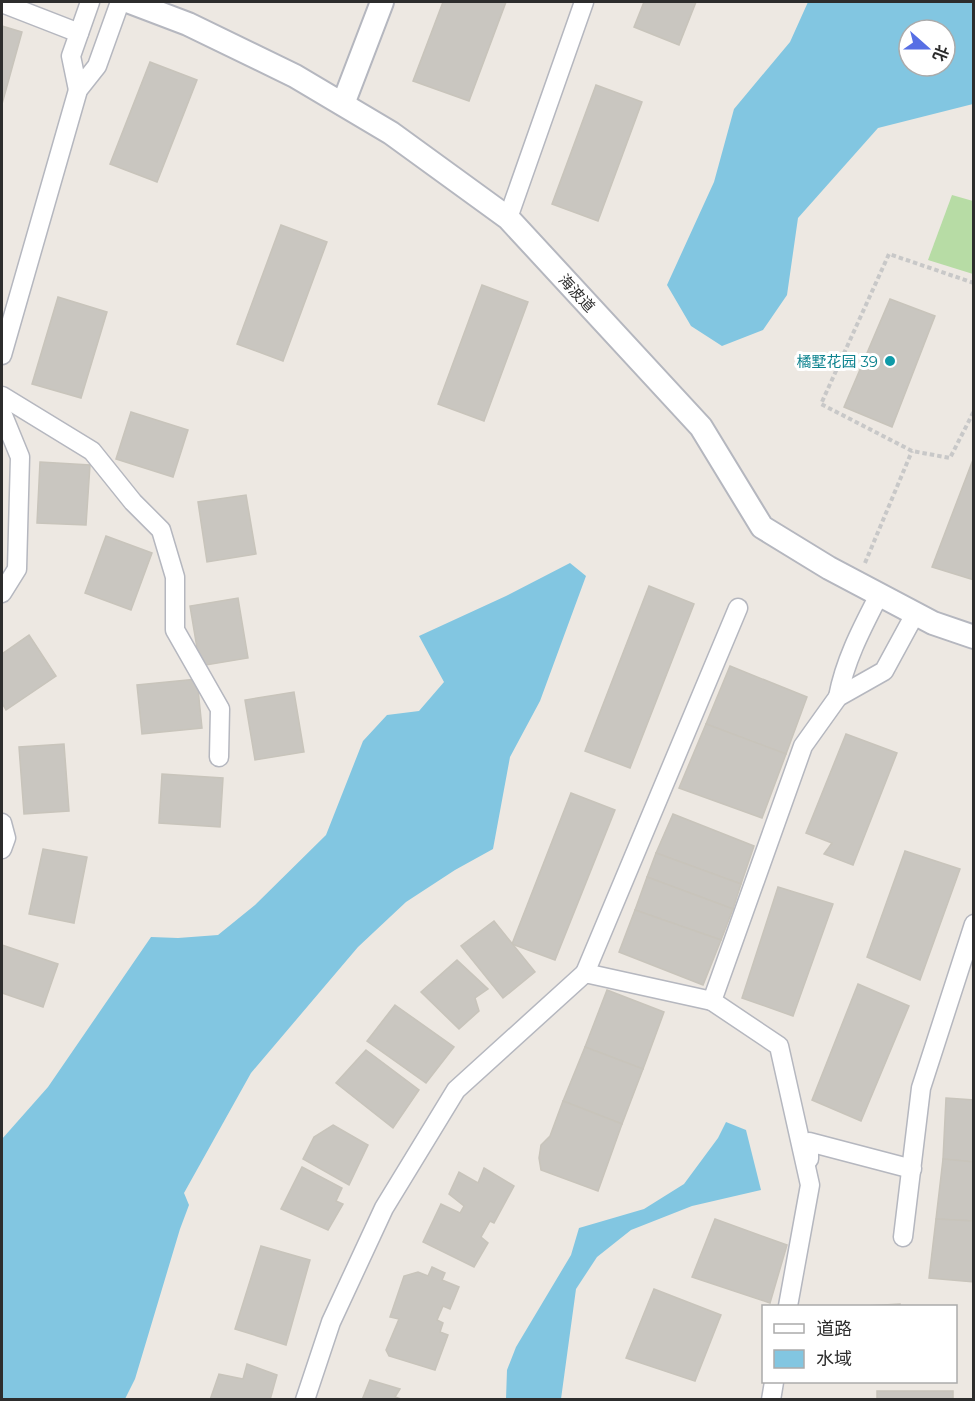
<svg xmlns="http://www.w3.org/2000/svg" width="975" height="1401" font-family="Montserrat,'Noto Sans SC',sans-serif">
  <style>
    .green { fill: #b7dca5 }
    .water { fill: #82c6e1; fill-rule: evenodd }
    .building { fill: #c9c6c0; stroke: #c8c4bb; stroke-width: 1.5 }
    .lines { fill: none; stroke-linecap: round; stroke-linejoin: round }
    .minor-casing { stroke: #b5b7bf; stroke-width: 21 }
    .tertiary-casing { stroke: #b5b7bf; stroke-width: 26 }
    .path { stroke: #c8c8c8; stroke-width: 4; stroke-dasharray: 4.5 3; stroke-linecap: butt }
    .minor { stroke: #fff; stroke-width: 18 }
    .tertiary { stroke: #fff; stroke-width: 22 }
    .culture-dot { fill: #0f9aa8; stroke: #fff; stroke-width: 2 }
    .labels { text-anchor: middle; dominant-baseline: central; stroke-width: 6; stroke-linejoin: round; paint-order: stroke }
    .street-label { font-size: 15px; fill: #2d2d2d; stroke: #fff }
    .culture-label { font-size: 15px; fill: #0d838f; stroke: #fff; text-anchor: end }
  </style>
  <rect width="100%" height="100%" fill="#ede8e2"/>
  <polygon class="green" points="952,195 973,201 973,274 928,260"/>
  <g class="water">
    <path d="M808,2h165v102l-95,24 -80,90 -11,77 -24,35 -41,16 -31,-20 -24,-41 47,-103 20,-73 56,-67zM909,30h36v36h-36z"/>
    <polygon points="570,563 586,576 540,701 510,757 493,849 455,870 406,902 358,947 251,1073 184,1193 189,1205 180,1229 135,1379 125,1399 2,1399 2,1139 48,1087 151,937 178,938 218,935 255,905 326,835 363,741 387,715 419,711 444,682 419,636 506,596"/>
    <polygon points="726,1122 746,1130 761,1190 692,1206 631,1230 597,1257 576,1289 561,1399 506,1399 507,1370 516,1347 571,1255 579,1228 644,1209 684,1184 718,1138"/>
  </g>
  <g class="building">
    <polygon points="443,2 506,2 469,101 413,81"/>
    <polygon points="644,2 696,2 679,45 634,27"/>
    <polygon points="2,26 22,32 2,104"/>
    <polygon points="150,62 197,80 157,182 110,164"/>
    <polygon points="596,85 642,102 598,221 552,204"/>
    <polygon points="281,225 327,242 283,361 237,344"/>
    <polygon points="482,285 528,302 484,421 438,404"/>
    <polygon points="58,297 107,312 81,398 32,384"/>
    <polygon points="890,299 935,316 892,427 844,407"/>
    <polygon points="131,412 188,430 173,477 116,459"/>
    <polygon points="974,457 974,580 932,567"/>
    <polygon points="40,462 90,465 86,525 37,523"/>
    <polygon points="246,495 256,554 207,562 198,502"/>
    <polygon points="106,536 152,553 131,610 85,593"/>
    <polygon points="649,586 694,604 630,768 585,751"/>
    <polygon points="238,598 248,658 200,666 190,606"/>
    <polygon points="29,635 56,676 6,710 2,703 2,654"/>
    <polygon points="730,666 807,697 786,754 706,724"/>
    <polygon points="197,679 202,728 142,734 137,685"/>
    <polygon points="294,692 304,752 255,760 245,700"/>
    <polygon points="706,724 786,754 762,818 679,788"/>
    <polygon points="846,734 897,753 853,865 824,854 832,843 806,833"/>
    <polygon points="64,744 69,811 24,814 19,747"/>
    <polygon points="162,774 223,778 220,827 159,823"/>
    <polygon points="571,793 615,810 555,960 512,944"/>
    <polygon points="673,814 754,846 741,884 656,853"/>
    <polygon points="43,849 87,857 74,923 29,914"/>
    <polygon points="905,851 960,869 920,980 867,957"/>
    <polygon points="656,853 741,884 733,909 647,877"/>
    <polygon points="647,877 733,909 721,940 635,910"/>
    <polygon points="778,887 833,904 793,1016 742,998"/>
    <polygon points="635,910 721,940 703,985 619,952"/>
    <polygon points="494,921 535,972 503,998 461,946"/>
    <polygon points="2,945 58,964 43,1007 2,993"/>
    <polygon points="457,960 488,989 475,998 479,1011 459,1029 421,992"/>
    <polygon points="858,984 909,1006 861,1121 812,1100"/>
    <polygon points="607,990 664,1012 643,1069 585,1047"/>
    <polygon points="395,1005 454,1047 426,1083 367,1041"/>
    <polygon points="585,1047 643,1069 622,1124 563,1101"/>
    <polygon points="366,1050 419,1090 393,1128 336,1083"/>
    <polygon points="946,1098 974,1100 974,1162 943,1159"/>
    <polygon points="563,1101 622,1124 598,1191 541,1170 539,1158 541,1145 550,1136"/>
    <polygon points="333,1125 368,1145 349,1185 303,1159 314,1137"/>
    <polygon points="943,1159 974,1162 974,1221 936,1219"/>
    <polygon points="302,1167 342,1188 336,1201 343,1204 328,1230 281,1209"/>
    <polygon points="484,1168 514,1186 494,1223 490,1221 481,1237 488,1243 474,1267 423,1242 441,1204 460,1213 464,1206 449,1194 459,1172 478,1183"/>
    <polygon points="715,1219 787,1245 770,1303 692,1277"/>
    <polygon points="936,1219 974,1221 974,1282 929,1278"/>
    <polygon points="261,1246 310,1260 286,1345 235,1329"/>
    <polygon points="432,1267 445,1273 442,1280 459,1287 450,1309 443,1306 437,1320 443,1323 440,1332 448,1335 435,1370 389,1356 386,1350 399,1319 390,1317 404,1276 418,1272 428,1276"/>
    <polygon points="654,1289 721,1315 695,1381 626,1358"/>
    <polygon points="900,1304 900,1306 866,1306"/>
    <polygon points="247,1364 277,1375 270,1400 210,1400 219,1374 243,1379"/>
    <polygon points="370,1380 400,1389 395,1397 404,1400 362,1400"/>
    <rect x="877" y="1391" width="76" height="9"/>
  </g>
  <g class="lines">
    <g class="minor-casing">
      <g id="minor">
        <polyline points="2,3 79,33"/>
        <polyline points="78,90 71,56 90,2"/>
        <polyline points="508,218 584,2"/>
        <polyline points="2,355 78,90 97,66 120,2"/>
        <polyline points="2,396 92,451 133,502 161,530 175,577 175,630 220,709 219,757"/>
        <polyline points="2,413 20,457 17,569 2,593"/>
        <path d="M838,697c7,-37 24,-69 41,-102"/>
        <polyline points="2,823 6,838 2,849"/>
        <polyline points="585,973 738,608"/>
        <polyline points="809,1159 809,1142 912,1169"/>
        <polyline points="903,1237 921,1088 974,924"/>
        <polyline points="788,1306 810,1185 779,1046 712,1001 803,746 838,697 884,671 915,614"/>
        <polyline points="305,1400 331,1322 384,1208 456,1090 585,973 712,1001"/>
        <polyline points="771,1400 774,1382"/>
      </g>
    </g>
    <g class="tertiary-casing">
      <g id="tertiary">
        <polyline points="130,2 188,24 295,76 391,133 508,218 701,427 762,527 829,568 933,623 974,637"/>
        <polyline points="343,104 382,2"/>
      </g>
    </g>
    <g class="path">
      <polyline points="974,283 889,254 821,404 912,451 950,458 974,411"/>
      <polyline points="865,563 912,451"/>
    </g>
    <use href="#minor" class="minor"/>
    <use href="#tertiary" class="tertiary"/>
  </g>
  <circle class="culture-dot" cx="890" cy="361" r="6"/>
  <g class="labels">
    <g class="street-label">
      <text transform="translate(577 293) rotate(47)">海波道</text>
    </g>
    <g class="culture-label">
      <text x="878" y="361">橘墅花园 39</text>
    </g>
  </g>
  <rect width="975" height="1401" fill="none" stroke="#2d2d2d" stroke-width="6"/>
  <rect x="762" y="1305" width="195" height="78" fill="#ffffff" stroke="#ababab" stroke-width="1.5"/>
  <rect x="774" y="1324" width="30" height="9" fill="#ffffff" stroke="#ababab" stroke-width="1.5"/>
  <text x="816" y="1335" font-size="18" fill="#2d2d2d">道路</text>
  <rect x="774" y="1350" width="30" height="18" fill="#82c6e1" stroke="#ababab" stroke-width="1.5"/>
  <text x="816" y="1365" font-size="18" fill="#2d2d2d">水域</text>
  <g transform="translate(927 48) rotate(111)"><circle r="28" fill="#ffffff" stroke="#ababab" stroke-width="1.5"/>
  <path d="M0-4.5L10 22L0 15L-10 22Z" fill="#576fe4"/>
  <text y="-9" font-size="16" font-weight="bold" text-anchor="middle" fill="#2d2d2d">北</text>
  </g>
</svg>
